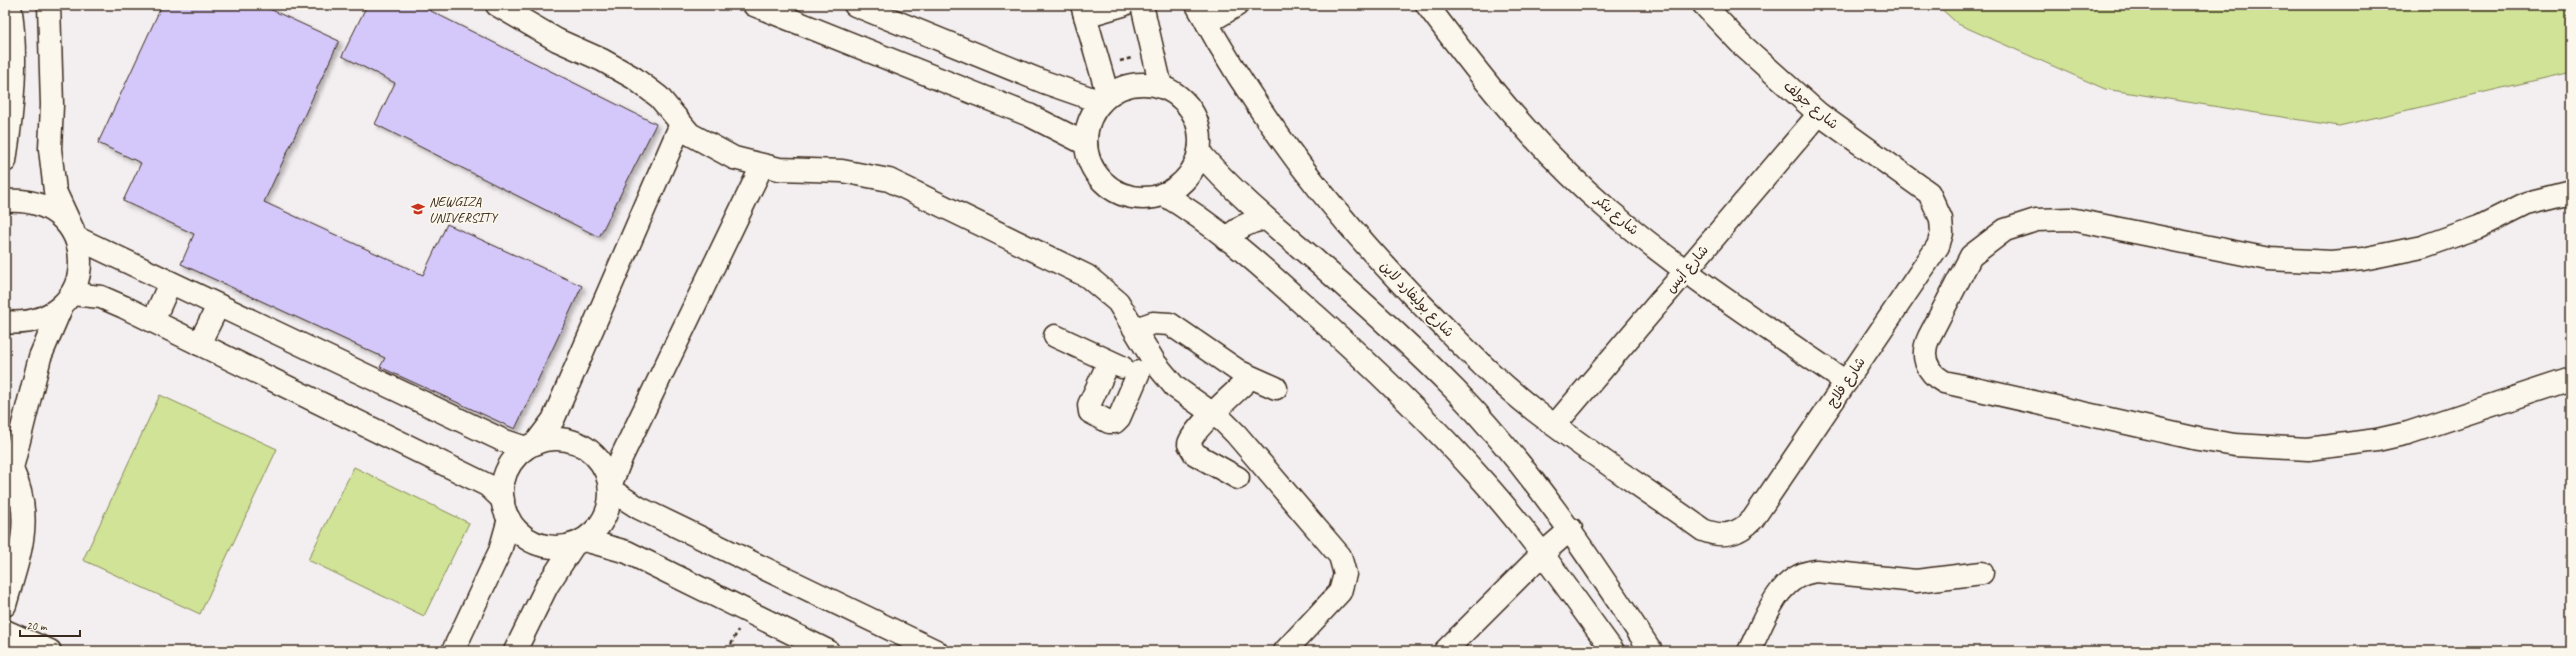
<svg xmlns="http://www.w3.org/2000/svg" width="2576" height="656" font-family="Caveat,'Playpen Sans Arabic',sans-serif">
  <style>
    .green { fill: #d0e397; stroke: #86865a }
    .building { fill: #d4c8fa; stroke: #3b2a1e; filter: url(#shadow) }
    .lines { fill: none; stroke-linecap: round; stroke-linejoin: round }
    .minor-casing { stroke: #3b2a1e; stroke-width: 25 }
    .path { stroke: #3b2a1e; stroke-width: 2.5; stroke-dasharray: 4 3; stroke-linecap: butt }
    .minor { stroke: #fbf7ec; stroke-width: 22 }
    .labels { text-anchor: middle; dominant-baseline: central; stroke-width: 3.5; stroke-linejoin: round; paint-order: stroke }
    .street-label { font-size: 14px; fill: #3b2a1e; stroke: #fbf7ec }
    .poi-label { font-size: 14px; fill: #3b2a1e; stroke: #fbf7ec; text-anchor: start }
  </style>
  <defs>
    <filter id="shadow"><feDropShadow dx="3.5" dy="3.5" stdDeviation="2" flood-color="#0004"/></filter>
  </defs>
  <rect width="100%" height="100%" fill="#f3eeef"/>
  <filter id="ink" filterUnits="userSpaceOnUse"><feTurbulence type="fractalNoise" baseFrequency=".025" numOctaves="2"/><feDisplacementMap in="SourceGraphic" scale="8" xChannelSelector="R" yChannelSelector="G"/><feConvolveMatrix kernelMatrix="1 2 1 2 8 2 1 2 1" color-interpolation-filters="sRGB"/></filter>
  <g filter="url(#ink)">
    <g class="green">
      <polygon points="1937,5 2571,5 2571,72 2339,126 2105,89 1958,24"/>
      <polygon points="160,395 277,449 200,614 83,560"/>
      <polygon points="354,467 469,523 424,616 308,560"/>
    </g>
    <g class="building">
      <polygon points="162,5 261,5 339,41 264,202 423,275 447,224 582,286 515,429 380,367 385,358 181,264 194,234 123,201 141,163 98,143"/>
      <polygon points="367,5 419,5 656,124 599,237 375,124 395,83 342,56"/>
    </g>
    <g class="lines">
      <g class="minor-casing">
        <g id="minor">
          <polyline points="49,5 52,105 50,149 55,191 73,230"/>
          <polyline points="497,5 557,40 602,60 634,78 659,97 690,134 734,158 779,169 842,171 889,180 1087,276 1118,302 1155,363 1175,387 1223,421 1236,434 1340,556 1345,574 1340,592 1285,651"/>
          <polyline points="754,5 1029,115 1086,144"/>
          <polyline points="855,5 1044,82 1101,102"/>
          <polyline points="1082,5 1108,96"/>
          <polyline points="1142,5 1161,87"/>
          <path d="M1197,5c64,119 151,228 247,322 28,29 58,58 90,83 54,42 113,80 169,120 20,8 35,5 50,-11l185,-273 4,-13 -1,-14 -12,-26 -110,-79 -77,-69 -38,-40"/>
          <path d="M1427,5c55,74 113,148 184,207 74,63 155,115 235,170"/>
          <polyline points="1085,16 1123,5"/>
          <polyline points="1207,23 1237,5"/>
          <circle cx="1143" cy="141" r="57"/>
          <path d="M1199,152c35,41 76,74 117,109 48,42 95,84 139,129 77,79 136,170 196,261"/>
          <path d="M5,161c8,-52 13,-104 5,-156"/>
          <path d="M2571,192l-44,11 -48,24 -57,20 -59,12 -31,3 -63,-3 -199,-40 -34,1 -31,10 -34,26 -42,81c-9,19 -3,35 15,45l254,57 37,6 73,4 69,-9 31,-7 163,-54"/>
          <path d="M1163,194c51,30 96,70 140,110 63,56 124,114 180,177 48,53 88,113 130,170"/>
          <path d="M5,201c100,-8 100,130 0,121"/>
          <polyline points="77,238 502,440 526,448"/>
          <path d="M1226,239c12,-11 22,-17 38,-20"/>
          <polyline points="72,294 101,297 124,307 487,485 503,500"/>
          <polyline points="153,321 170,283"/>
          <polyline points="1135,329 1153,323 1170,324 1240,372 1276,388"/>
          <polyline points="1055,336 1122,367"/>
          <polyline points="199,344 218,306"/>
          <polyline points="1109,362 1089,405 1090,412 1109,422 1115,422 1119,418 1139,372"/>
          <polyline points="1555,425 1819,114"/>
          <circle cx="556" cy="493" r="54"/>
          <polyline points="535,444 553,420 681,124"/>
          <path d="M1238,478l-43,-24 -6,-10c4,-16 48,-53 61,-66"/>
          <polyline points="610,486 622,456 762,166"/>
          <polyline points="611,490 639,508 936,651"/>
          <polyline points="5,496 40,357 61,308"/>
          <polyline points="584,540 627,552 828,651"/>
          <path d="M5,605c14,-50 30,-85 7,-136"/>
          <polyline points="5,631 50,651"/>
          <polyline points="453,651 500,551 509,519"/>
          <polyline points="515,651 547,586 574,545"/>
          <polyline points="1445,651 1542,554 1571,529"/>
          <path d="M1749,651c16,-31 28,-76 67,-80l100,10 66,-8"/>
        </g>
      </g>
      <g class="path">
        <polyline points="1120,61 1132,58"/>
        <polyline points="728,651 738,630"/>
      </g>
      <use href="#minor" class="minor"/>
    </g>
  </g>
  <defs>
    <g id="university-bare" transform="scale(1.08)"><path d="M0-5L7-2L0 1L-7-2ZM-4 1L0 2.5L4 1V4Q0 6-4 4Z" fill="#c8321e" stroke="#fbf7ec" stroke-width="2.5" paint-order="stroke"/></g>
  </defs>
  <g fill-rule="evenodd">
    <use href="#university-bare" x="418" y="209"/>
  </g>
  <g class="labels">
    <g class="street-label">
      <text transform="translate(1811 105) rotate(40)">شارع جولف</text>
      <text transform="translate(1617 215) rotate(41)">شارع بنكر</text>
      <text transform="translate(1687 269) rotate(-50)">شارع أيس</text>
      <text transform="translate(1417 299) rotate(46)">شارع بوليفارد لاين</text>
      <text transform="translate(1846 382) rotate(-56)">شارع فلاج</text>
    </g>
    <g class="poi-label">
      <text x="429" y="201">NEWGIZA<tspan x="429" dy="16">UNIVERSITY</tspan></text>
    </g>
  </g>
  <rect width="2576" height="656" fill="none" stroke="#fbf7ec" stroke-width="20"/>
  <rect x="10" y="10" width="2556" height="636" fill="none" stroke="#3b2a1e" stroke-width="1.5" filter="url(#ink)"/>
  <path d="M20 630v6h60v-6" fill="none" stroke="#3b2a1e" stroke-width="2"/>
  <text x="26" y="630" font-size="12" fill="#3b2a1e" stroke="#fbf7ec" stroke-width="3" paint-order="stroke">20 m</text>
</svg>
